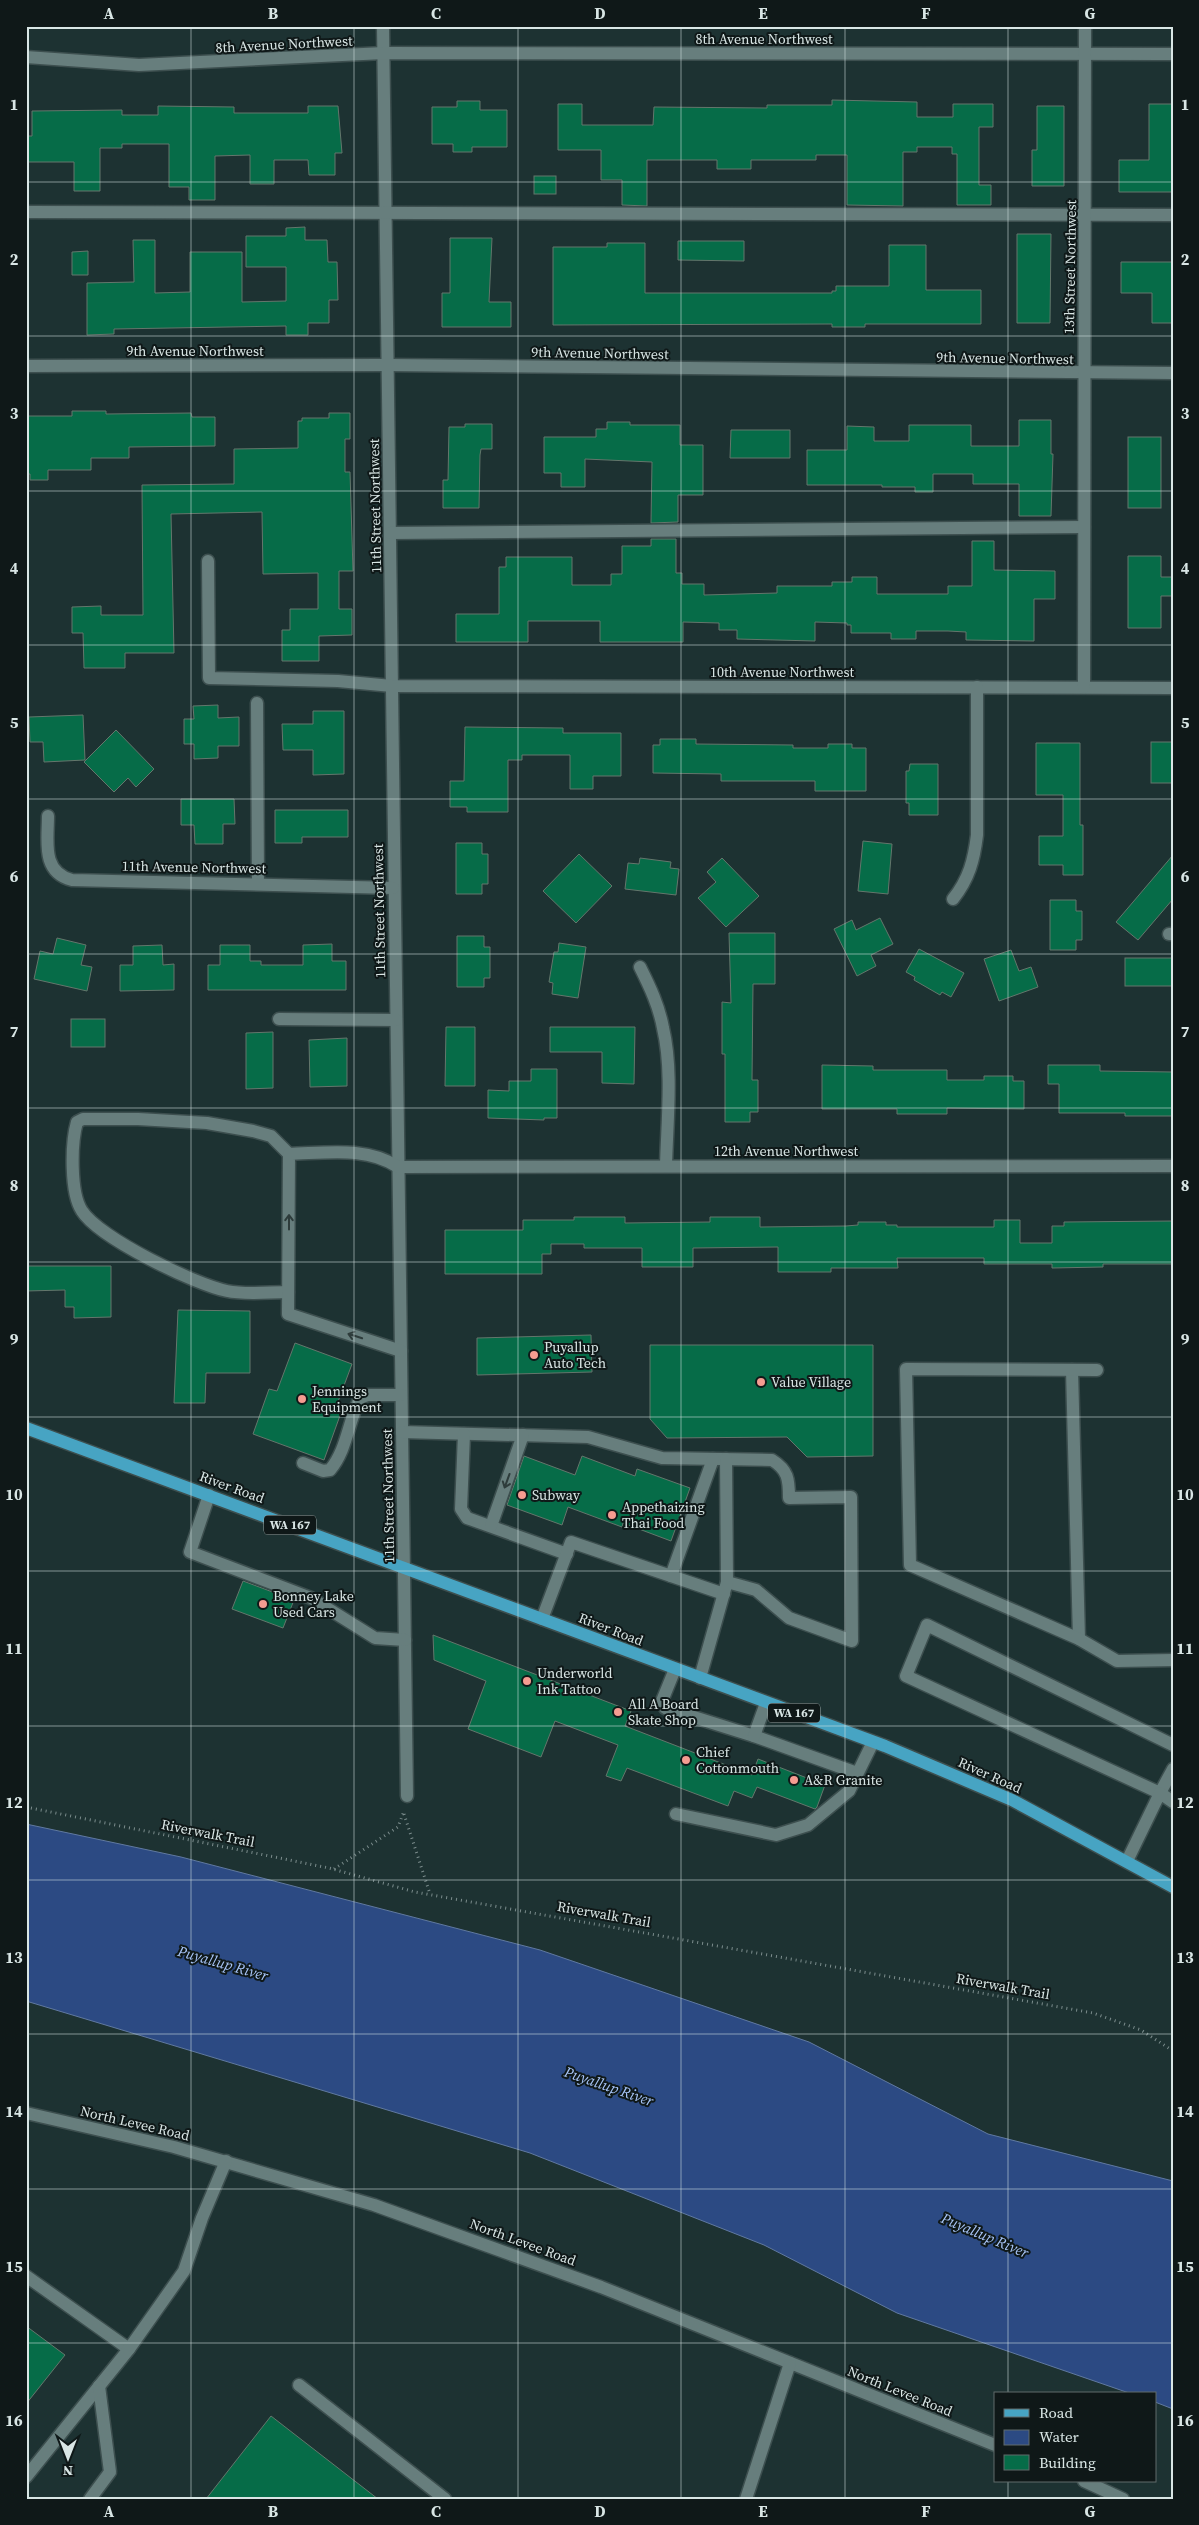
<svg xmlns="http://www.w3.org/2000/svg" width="1199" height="2525" font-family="'Source Serif 4',serif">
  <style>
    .water { fill: #2c4a83; stroke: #6079a0 }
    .building { fill: #066c48; stroke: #64766c }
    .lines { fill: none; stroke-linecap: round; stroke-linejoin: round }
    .minor-casing { stroke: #3d4f4f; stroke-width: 15 }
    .major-casing { stroke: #3d4f4f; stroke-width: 15 }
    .path { stroke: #7c8d8d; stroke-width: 3; stroke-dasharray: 1 4; stroke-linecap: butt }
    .minor { stroke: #677e7d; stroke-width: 12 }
    .major { stroke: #47a4c3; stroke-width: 12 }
    .oneway { stroke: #2e3c3b }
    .grid { fill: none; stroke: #d9e6e5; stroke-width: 1; stroke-opacity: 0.55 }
    .poi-dot { fill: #f59c91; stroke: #0f1818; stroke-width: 2 }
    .labels { text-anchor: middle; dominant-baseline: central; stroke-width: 4; stroke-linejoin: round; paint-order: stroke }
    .shield { fill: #0f1818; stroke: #9ca8a8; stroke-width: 1 }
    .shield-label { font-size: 12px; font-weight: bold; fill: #d9e6e5 }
    .street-label { font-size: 14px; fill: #d9e6e5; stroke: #0f1818 }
    .poi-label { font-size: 14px; fill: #d9e6e5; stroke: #0f1818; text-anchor: start }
    .water-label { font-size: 15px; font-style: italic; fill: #a8c5f8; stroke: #0f1818 }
    .neatline { fill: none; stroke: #d9e6e5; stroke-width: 2 }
    .grid-label { font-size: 16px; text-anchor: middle; font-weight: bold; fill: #d9e6e5 }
  </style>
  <rect width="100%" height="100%" fill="#1d3232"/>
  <polygon class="water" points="26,1824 181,1857 540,1950 809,2042 988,2134 1173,2181 1173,2409 1155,2402 1155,2394 1132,2394 897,2313 764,2245 530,2153 26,2001"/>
  <g class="building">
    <polygon points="832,100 917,102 917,117 953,117 953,104 993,104 993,127 979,127 979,185 991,185 991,205 957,205 957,154 952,154 952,147 917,147 917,152 903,152 903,206 847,205 847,155 816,155 816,160 751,160 751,169 717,169 717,160 647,160 647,206 622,205 622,180 601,180 601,150 558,150 558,104 582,104 582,125 653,125 654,107 767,108 767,105 832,105"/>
    <polygon points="457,101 480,101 480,110 507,110 507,147 472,147 472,152 453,152 453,144 432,144 432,107 457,107"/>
    <polygon points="1149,104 1173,104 1173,192 1119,192 1119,160 1149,160"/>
    <polygon points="158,106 234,107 234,113 308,113 308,106 338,106 342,153 335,153 335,175 309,175 308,160 274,160 274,184 250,184 250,155 215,156 215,200 189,200 189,187 169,187 169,144 122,144 122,148 100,148 100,191 74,191 74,162 26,162 26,136 32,136 32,111 122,110 122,115 158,115"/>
    <polygon points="1037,106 1064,106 1064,186 1032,186 1032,150 1037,150"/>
    <rect x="534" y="176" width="22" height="18"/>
    <polygon points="305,227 305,240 327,240 328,262 337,262 338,300 329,300 329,323 308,323 308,335 286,335 286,326 114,329 114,334 87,335 87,283 134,282 133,240 155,240 155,293 190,292 190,252 242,252 242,302 286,301 286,267 246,267 246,236 286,236 286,228"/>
    <polygon points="1017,234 1051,234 1050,323 1017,323"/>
    <polygon points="450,238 492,238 489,302 511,302 511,327 442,327 442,293 450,293"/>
    <polygon points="678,241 744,241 744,261 678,260"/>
    <polygon points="607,243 645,243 645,293 832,293 832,291 836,291 836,286 889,286 889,245 926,245 926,290 981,290 981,324 865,324 865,327 832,327 832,324 553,325 553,247 607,247"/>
    <polygon points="88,251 88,275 72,275 72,252"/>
    <polygon points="1121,262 1173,262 1173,323 1152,323 1152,293 1121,293"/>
    <polygon points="72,411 106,411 106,414 191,413 192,417 215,417 215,446 129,447 129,458 91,458 91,470 48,470 48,480 30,480 30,474 26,474 26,416 72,416"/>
    <polygon points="329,413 350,413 350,439 345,439 345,472 350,472 353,571 339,571 339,609 352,609 352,635 319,636 319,661 282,661 282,630 290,630 290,609 318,609 318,573 263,574 262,512 171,514 174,653 125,653 125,668 84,668 83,633 72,633 72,607 101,606 101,615 143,615 142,485 234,484 234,449 298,448 298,421 302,421 302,418 329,418"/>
    <polygon points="1019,420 1051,420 1051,454 1053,454 1051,516 1019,516 1019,484 973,484 973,474 933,474 933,492 915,492 915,487 882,487 882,485 807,485 807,450 847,450 847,426 874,427 874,441 909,441 909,425 971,425 971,446 1019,446"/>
    <polygon points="607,422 630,422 630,425 680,425 680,445 703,445 703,495 678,495 678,522 651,523 652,462 585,459 585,487 561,487 561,473 544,473 544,437 596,437 596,429 607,429"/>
    <polygon points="465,424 492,424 492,449 481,449 480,455 479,508 443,508 443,480 448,480 449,427 465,427"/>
    <polygon points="731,430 790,430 790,458 730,458"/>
    <rect x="1128" y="437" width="33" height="71"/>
    <polygon points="651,539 676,539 676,573 682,573 682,584 704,584 704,595 777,593 777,586 832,586 832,582 852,582 852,577 877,577 877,594 948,594 948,586 972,586 972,541 994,541 994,570 1055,571 1055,599 1034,599 1034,641 966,640 966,632 948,631 916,631 916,639 891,639 891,633 851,633 851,625 847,625 847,623 815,622 815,641 737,639 737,630 719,630 719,623 683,622 683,642 600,642 600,621 528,621 528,642 456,642 456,614 499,614 499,567 506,567 506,557 572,557 572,585 611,585 611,574 622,574 622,546 651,546"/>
    <polygon points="1128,556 1161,556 1161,577 1173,577 1173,596 1161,596 1161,628 1128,628"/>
    <polygon points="218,705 218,718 239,717 239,746 218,746 218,758 194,759 194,744 184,744 184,719 194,719 193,706"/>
    <polygon points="313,711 344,711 344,774 313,775 313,750 283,750 282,724 313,724"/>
    <polygon points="83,715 85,760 44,762 43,742 30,742 29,717"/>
    <polygon points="465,727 563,728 563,733 621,733 621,776 593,776 593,789 570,789 570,755 522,755 522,760 508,760 508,812 467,812 467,807 450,807 450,781 464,781"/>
    <polygon points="116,730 154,769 136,787 128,778 114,792 84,762"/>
    <polygon points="660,739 696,739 696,744 793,745 793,748 828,748 828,744 852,744 852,748 866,748 866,791 815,791 815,781 721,781 721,774 653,773 653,745 660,745"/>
    <rect x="1151" y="742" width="22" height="41"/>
    <polygon points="1036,743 1080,743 1080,825 1083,825 1083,875 1063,875 1063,865 1039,865 1039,836 1063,836 1063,795 1036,795"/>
    <polygon points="910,764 938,764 938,815 909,815 909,803 906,803 906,771 909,771"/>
    <polygon points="181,799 234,799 235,824 223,824 223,844 195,844 194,825 181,825"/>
    <polygon points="275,810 348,810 348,837 302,837 302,843 275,843"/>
    <polygon points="863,841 892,844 888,894 858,891"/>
    <polygon points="456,843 482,843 482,854 488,854 488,884 482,884 482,894 456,894"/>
    <polygon points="579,854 612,886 576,923 543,891"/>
    <polygon points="1173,855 1173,899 1138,940 1116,922"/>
    <polygon points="640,858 671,862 670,868 679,869 676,895 625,889 628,863 639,864"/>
    <polygon points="722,858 759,896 726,927 698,898 716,882 707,872"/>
    <polygon points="1050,900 1076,900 1076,911 1082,911 1082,940 1076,940 1076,950 1050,950"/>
    <polygon points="880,918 893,944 871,955 876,966 857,976 834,929 852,920 856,930"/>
    <polygon points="729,933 775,933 775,984 753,984 752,1080 758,1080 758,1112 750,1112 750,1122 725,1122 725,1054 722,1054 722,1002 731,1003"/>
    <polygon points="457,936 484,936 484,947 490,947 490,978 484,978 484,987 457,987"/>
    <polygon points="57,938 86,945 81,965 92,967 87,991 34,979 40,951 53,954"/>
    <polygon points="559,943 586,947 578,998 552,994 553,983 549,982 554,952 558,952"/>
    <polygon points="332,944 332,961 346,961 346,990 208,990 208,965 220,965 220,945 250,945 250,961 261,961 261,965 303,965 303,945"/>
    <polygon points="162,945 163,965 174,964 174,990 120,991 120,965 133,965 133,946"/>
    <polygon points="919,949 964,973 951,997 942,992 940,995 914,980 915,977 906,972"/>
    <polygon points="1011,950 1019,971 1031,967 1038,987 999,1001 984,959"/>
    <rect x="1125" y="958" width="48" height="28"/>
    <rect x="71" y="1019" width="34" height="28"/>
    <polygon points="446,1027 475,1027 475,1086 445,1086"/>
    <polygon points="550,1027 635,1027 634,1084 602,1083 602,1052 550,1052"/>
    <polygon points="273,1032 273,1088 246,1089 246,1033"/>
    <polygon points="347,1038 347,1086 310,1087 309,1040"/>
    <polygon points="822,1065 873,1066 873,1070 947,1070 947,1080 984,1080 984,1076 1013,1076 1013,1081 1024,1081 1024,1109 947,1108 947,1114 897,1114 897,1109 822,1109"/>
    <polygon points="1048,1065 1100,1065 1100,1071 1173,1072 1173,1116 1125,1116 1125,1113 1059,1113 1059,1084 1048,1084"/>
    <polygon points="531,1069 557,1069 557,1118 544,1118 544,1120 488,1118 488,1090 509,1091 509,1081 531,1081"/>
    <polygon points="574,1217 625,1217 625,1223 710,1222 710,1217 760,1217 760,1227 846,1226 858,1225 858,1222 886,1222 886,1225 897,1225 897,1227 994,1227 994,1220 1020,1220 1020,1243 1052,1243 1052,1226 1064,1226 1064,1222 1173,1221 1173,1264 1103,1264 1103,1267 1052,1268 1052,1264 984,1264 984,1258 897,1258 898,1268 831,1268 831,1272 778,1272 778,1247 693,1248 693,1267 642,1267 642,1248 584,1248 584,1244 551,1244 551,1254 542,1254 542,1274 445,1274 445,1230 523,1230 523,1220 574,1220"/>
    <polygon points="26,1266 111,1266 111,1317 74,1318 74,1307 65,1307 65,1290 26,1291"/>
    <polygon points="178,1310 250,1311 250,1373 206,1373 205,1403 174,1403"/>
    <polygon points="591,1335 592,1372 477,1375 477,1338"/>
    <polygon points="295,1343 352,1364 336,1407 342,1410 324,1460 253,1434 269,1389 277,1391"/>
    <polygon points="650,1345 873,1345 873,1456 807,1457 787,1437 667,1438 650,1419"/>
    <polygon points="524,1456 575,1475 582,1456 635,1476 637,1469 690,1488 671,1541 623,1523 622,1527 568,1507 562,1525 507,1505"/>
    <polygon points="243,1581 294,1600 283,1628 232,1609"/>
    <polygon points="433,1635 631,1711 625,1726 752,1775 758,1759 825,1785 817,1807 815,1809 757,1787 752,1798 734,1791 728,1806 627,1768 621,1781 606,1776 618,1745 555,1721 541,1757 468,1729 486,1681 434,1660"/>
    <polygon points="26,2326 65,2355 26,2404"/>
    <polygon points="271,2416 378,2499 206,2499"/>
  </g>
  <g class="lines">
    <g class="minor-casing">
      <g id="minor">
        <polyline points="383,26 407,1796"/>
        <polyline points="26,57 139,65 384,53 1173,54"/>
        <polyline points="26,212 1173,215"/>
        <polyline points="26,366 388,365 1173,373"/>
        <polyline points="390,533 1084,527"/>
        <polyline points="208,561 209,678 338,681 392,686 1173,688"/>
        <polyline points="1084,687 1085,26"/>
        <polyline points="257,703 258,883"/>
        <path d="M48,816c0,25 -7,56 24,64l321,8"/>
        <path d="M953,899c16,-20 21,-39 24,-64v-148"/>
        <polyline points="1169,934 1173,934"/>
        <path d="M640,967c10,20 19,39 23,61 10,42 4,94 3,138"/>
        <polyline points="279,1019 396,1020"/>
        <path d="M288,1292c-19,0 -42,3 -61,-1 -31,-6 -128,-53 -145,-80 -12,-18 -11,-68 -5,-89l6,-3h55l69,4 46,8 18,5 18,18"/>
        <path d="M401,1351l-113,-37 1,-160c37,-1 78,-8 109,13l775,-1"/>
        <polyline points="1072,1370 1079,1639"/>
        <polyline points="1097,1370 906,1369 910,1565 1079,1639 1117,1661 1173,1660"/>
        <path d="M402,1432l186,5 74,21 110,2c16,10 17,19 17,38l62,-1 1,144 -63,-23 -33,-28 -29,-8"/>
        <polyline points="464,1434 461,1509 467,1518 567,1554"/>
        <path d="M303,1463l20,8 7,-1c17,-20 18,-48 30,-72l8,-3h33"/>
        <polyline points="209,1495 190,1552 311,1598 375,1638 405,1640"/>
        <polyline points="491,1526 523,1435"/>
        <polyline points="671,1576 713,1459"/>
        <polyline points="542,1619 571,1542 724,1594"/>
        <polyline points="675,1669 662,1701 665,1708 754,1736 857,1773"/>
        <polyline points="700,1678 727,1582 726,1459"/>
        <polyline points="754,1736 766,1703"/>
        <polyline points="1173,1745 927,1625 906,1676 1160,1793 1173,1769"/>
        <polyline points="676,1814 776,1835 808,1825 849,1791 873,1742"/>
        <polyline points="1127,1861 1160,1793 1173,1802"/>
        <polyline points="26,2113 174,2147 374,2205 601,2287 995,2445"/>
        <polyline points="26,2276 129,2349"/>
        <polyline points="299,2385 445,2499"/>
        <polyline points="26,2477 129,2349 184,2271 202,2218 226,2161"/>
        <polyline points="1084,2481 1123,2499"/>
        <polyline points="90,2499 110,2472 99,2386"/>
        <polyline points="746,2499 790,2363"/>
      </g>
    </g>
    <g class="major-casing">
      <polyline id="major" points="26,1428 885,1746 1012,1800 1173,1887"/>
    </g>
    <g class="path">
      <polyline points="26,1807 329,1868 415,1892 1093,2013 1141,2030 1173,2051"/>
      <polyline points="404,1814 430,1894"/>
      <polyline points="334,1869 398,1827 404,1811"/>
    </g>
    <use href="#minor" class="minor"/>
    <use href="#major" class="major"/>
  </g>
  <defs><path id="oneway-shaft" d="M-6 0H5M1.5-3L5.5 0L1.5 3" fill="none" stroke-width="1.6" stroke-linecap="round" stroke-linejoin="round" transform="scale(1.25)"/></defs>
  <g class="oneway">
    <use href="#oneway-shaft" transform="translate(289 1222) rotate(-90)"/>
    <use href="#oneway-shaft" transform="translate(355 1336) rotate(-162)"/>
    <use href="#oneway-shaft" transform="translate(507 1481) rotate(110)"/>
  </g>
  <path class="grid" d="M191,26v2473M354,26v2473M518,26v2473M681,26v2473M845,26v2473M1008,26v2368M26,182h1147M26,336h1147M26,491h1147M26,645h1147M26,799h1147M26,954h1147M26,1108h1147M26,1262h1147M26,1417h1147M26,1571h1147M26,1726h1147M26,1880h1147M26,2034h1147M26,2189h1147M26,2343h1147M1008,2481v18"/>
  <g class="poi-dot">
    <circle cx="534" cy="1355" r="5"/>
    <circle cx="761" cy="1382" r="5"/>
    <circle cx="302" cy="1399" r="5"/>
    <circle cx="522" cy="1495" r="5"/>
    <circle cx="612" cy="1515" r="5"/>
    <circle cx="263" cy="1604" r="5"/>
    <circle cx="527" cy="1681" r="5"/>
    <circle cx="618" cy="1712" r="5"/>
    <circle cx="686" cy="1760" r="5"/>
    <circle cx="794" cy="1780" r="5"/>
  </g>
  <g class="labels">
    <g class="shield">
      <rect x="264" y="1515.5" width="52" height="19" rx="4"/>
      <rect x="768" y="1703.5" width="52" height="19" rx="4"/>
    </g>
    <g class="shield-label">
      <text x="290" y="1525">WA 167</text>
      <text x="794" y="1713">WA 167</text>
    </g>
    <g class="street-label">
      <text x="764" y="39">8th Avenue Northwest</text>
      <text transform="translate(284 44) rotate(-3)">8th Avenue Northwest</text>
      <text transform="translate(1070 267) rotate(-89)">13th Street Northwest</text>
      <text x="195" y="351">9th Avenue Northwest</text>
      <text transform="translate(600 353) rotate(1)">9th Avenue Northwest</text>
      <text transform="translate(1005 358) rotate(1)">9th Avenue Northwest</text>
      <text transform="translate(375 506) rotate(-91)">11th Street Northwest</text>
      <text x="782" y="672">10th Avenue Northwest</text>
      <text transform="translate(194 867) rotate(1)">11th Avenue Northwest</text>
      <text transform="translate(379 911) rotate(-91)">11th Street Northwest</text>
      <text x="786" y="1151">12th Avenue Northwest</text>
      <text transform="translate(232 1487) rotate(20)">River Road</text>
      <text transform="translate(388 1496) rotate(-91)">11th Street Northwest</text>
      <text transform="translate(611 1629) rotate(21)">River Road</text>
      <text transform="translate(990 1775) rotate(24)">River Road</text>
      <text transform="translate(208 1833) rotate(11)">Riverwalk Trail</text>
      <text transform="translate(604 1914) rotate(10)">Riverwalk Trail</text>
      <text transform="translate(1003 1986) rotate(10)">Riverwalk Trail</text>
      <text transform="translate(135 2123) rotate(13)">North Levee Road</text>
      <text transform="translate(523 2242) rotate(20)">North Levee Road</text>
      <text transform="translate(900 2391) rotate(22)">North Levee Road</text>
    </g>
    <g class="poi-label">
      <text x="544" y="1347">Puyallup<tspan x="544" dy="16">Auto Tech</tspan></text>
      <text x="771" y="1382">Value Village</text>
      <text x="312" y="1391">Jennings<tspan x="312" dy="16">Equipment</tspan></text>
      <text x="532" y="1495">Subway</text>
      <text x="622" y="1507">Appethaizing<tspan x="622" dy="16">Thai Food</tspan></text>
      <text x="273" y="1596">Bonney Lake<tspan x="273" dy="16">Used Cars</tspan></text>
      <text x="537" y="1673">Underworld<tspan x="537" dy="16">Ink Tattoo</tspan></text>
      <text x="628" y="1704">All A Board<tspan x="628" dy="16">Skate Shop</tspan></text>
      <text x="696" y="1752">Chief<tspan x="696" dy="16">Cottonmouth</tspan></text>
      <text x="804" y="1780">A&amp;R Granite</text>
    </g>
    <g class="water-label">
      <text transform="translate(223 1963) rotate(16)">Puyallup River</text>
      <text transform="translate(609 2086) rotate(19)">Puyallup River</text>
      <text transform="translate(985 2235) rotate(23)">Puyallup River</text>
    </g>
  </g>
  <rect width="1199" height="2525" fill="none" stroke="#0f1818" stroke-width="55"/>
  <rect x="994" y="2392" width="162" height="90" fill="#0f1818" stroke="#606a6a"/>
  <rect x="1004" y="2409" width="25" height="8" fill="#47a4c3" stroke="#606a6a"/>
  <text x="1039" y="2418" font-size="15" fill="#d9e6e5">Road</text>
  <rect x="1004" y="2430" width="25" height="15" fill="#2c4a83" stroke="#606a6a"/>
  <text x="1039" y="2442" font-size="15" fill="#d9e6e5">Water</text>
  <rect x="1004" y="2455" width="25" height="15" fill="#066c48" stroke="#606a6a"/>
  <text x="1039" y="2468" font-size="15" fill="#d9e6e5">Building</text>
  <g transform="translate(68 2458) rotate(180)" stroke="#0f1818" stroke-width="4" paint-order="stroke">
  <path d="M0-4L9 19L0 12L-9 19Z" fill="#d9e6e5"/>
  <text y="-8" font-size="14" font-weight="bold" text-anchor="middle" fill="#d9e6e5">N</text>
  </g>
  <rect x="28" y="28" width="1144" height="2470" class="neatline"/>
  <g class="grid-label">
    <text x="109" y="19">A</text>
    <text x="273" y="19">B</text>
    <text x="436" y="19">C</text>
    <text x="600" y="19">D</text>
    <text x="763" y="19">E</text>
    <text x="926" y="19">F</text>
    <text x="1090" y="19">G</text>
    <text x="14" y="110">1</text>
    <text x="1185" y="110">1</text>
    <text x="14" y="265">2</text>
    <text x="1185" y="265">2</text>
    <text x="14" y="419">3</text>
    <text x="1185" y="419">3</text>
    <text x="14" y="574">4</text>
    <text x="1185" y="574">4</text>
    <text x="14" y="728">5</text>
    <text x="1185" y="728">5</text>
    <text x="14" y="882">6</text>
    <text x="1185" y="882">6</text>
    <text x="14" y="1037">7</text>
    <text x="1185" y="1037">7</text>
    <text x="14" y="1191">8</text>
    <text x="1185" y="1191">8</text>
    <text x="14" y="1345">9</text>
    <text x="1185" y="1345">9</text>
    <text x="14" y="1500">10</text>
    <text x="1185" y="1500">10</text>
    <text x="14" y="1654">11</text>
    <text x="1185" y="1654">11</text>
    <text x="14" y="1808">12</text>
    <text x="1185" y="1808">12</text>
    <text x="14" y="1963">13</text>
    <text x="1185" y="1963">13</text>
    <text x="14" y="2117">14</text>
    <text x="1185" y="2117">14</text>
    <text x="14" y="2272">15</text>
    <text x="1185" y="2272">15</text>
    <text x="14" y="2426">16</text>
    <text x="1185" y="2426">16</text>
    <text x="109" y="2517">A</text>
    <text x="273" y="2517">B</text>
    <text x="436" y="2517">C</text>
    <text x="600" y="2517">D</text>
    <text x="763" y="2517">E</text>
    <text x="926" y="2517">F</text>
    <text x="1090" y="2517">G</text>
  </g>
</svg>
